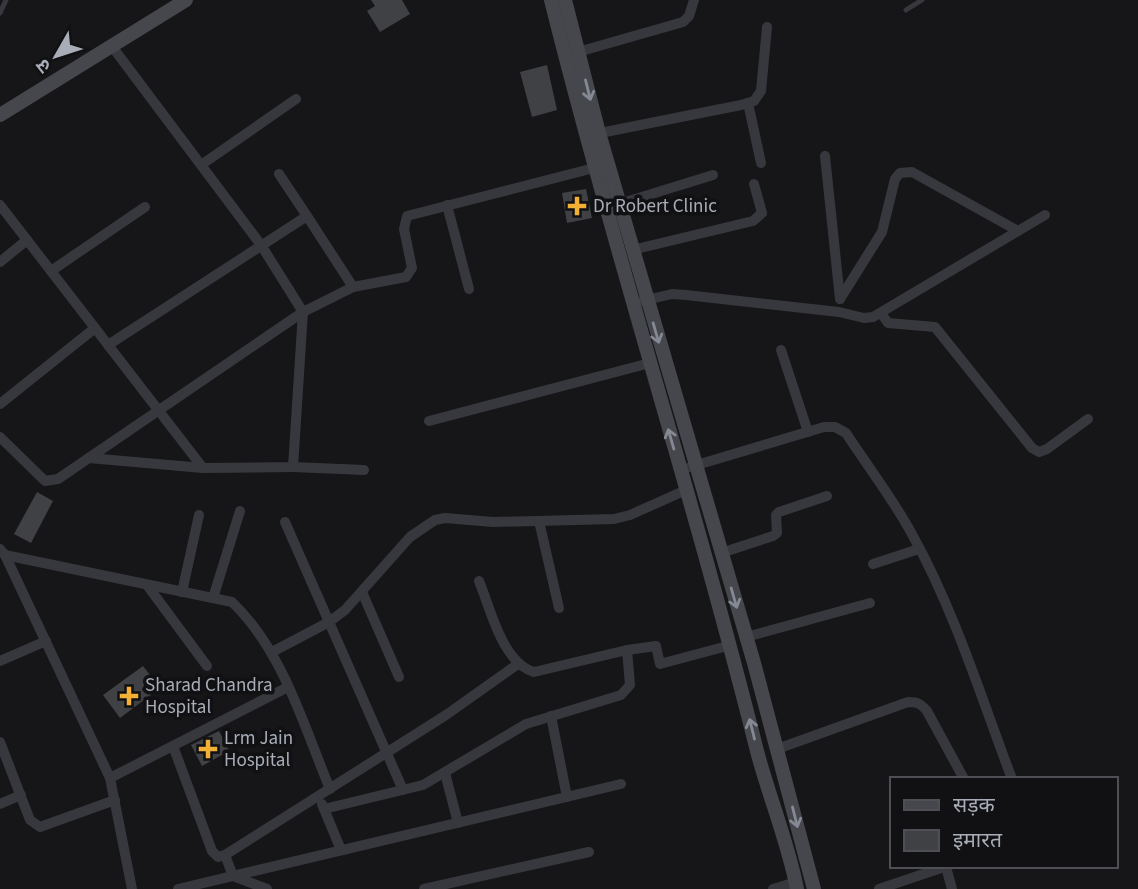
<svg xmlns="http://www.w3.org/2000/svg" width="1138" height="889" font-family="'Source Sans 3','Noto Sans Devanagari',sans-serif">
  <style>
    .building { fill: #404145 }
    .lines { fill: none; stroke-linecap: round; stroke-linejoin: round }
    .lane { stroke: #37383d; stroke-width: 5 }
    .street { stroke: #37383d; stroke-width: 10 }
    .secondary { stroke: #45474d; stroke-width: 14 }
    .oneway { stroke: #858993 }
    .poi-dot { fill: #f2b134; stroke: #111113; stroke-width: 2.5 }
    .labels { text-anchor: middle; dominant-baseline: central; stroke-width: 7; stroke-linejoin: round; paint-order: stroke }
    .poi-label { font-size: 19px; fill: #a8adb8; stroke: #111113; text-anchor: start }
  </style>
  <rect width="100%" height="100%" fill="#161618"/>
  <g class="building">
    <polygon points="371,0 402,0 410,14 380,32 367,11 375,6"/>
    <polygon points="547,65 557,110 532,117 520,72"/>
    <polygon points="586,189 592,218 567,223 562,193"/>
    <polygon points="37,492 53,501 31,543 14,534"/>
    <polygon points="143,666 160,688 120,718 103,695"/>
    <polygon points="219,731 229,751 202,766 191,745"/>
  </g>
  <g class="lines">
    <g class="lane">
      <polyline points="906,10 922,0"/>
      <polyline points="0,13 6,0"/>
    </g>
    <g class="street">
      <polyline points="578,52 683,22 689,16 694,0"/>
      <polyline points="748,103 761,163"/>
      <polyline points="595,134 741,105 754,101 761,91 767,27"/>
      <polyline points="825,156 840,299"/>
      <polyline points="201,165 296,99"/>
      <polyline points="279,174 307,216"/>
      <polyline points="619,204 713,175"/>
      <polyline points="0,205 203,468"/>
      <polyline points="447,205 469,289"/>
      <polyline points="632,250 753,221 762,213 754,184"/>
      <polyline points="0,262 27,240"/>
      <polyline points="51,271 145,207"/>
      <polyline points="353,287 406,277 412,268 404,229 407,216 594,168"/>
      <polyline points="840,299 882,232 895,179 900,173 912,172 1018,231"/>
      <polyline points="642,301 672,294 686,295 839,312 864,318 873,317 1045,215"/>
      <polyline points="881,313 888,323 935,327 1032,448 1039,452 1047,449 1088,419"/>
      <polyline points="781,350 808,432"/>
      <polyline points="0,404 95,328"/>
      <polyline points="429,421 650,363"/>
      <polyline points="0,437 45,481 58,479 303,312 353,287 307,216 108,345"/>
      <polyline points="89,458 203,468 293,467 303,312 261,245 111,45"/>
      <polyline points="293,467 364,470"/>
      <path d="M690,467l134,-40h11l11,6c22,34 48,67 67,103 42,76 68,161 99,243"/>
      <polyline points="539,521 559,608"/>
      <polyline points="285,522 403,790"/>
      <path d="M0,549l5,6 227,47c51,49 71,122 98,187"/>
      <polyline points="721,553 773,536 777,533 776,515 779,512 827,496"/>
      <polyline points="5,555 110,778 132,889"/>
      <polyline points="873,564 919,549"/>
      <path d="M479,581c12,29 23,81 55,91l93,-22 29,-4 4,18 71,-19"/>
      <polyline points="147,585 207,666"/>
      <polyline points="182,592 199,515"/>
      <polyline points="362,592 399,677"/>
      <polyline points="213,598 240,511"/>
      <polyline points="746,637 870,603"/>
      <polyline points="272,652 329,622 345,610 410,537 435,520 445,518 493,522 614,519 630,515 686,490"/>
      <polyline points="0,661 46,641"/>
      <polyline points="551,716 567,797"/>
      <polyline points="0,742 30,820 40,827 115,800"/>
      <polyline points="173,746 212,851 218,857 225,855"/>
      <path d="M777,749l131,-47c10,0 13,2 19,9l37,68"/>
      <polyline points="445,773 458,823"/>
      <polyline points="110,778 288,687"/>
      <polyline points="0,804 21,795"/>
      <polyline points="322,804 341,850"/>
      <polyline points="324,809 423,785 526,724 621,695 630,685 627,650"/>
      <polyline points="946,867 952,889"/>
      <polyline points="178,889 621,784"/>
      <polyline points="267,889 233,876 225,855 446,715 518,664"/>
      <polyline points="424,889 589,852"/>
      <polyline points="773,889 796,882"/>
      <polyline points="879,889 947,866"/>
    </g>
    <g class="secondary">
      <path d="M551,0c63,252 143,499 206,751 12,46 31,91 40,138"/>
      <polyline points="565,0 599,133 754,663 814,889"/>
      <polyline points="0,115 186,0"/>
    </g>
  </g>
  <defs><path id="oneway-shaft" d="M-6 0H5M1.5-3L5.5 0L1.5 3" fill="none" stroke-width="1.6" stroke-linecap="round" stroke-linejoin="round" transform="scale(1.75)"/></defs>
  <g class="oneway">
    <use href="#oneway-shaft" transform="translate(588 90) rotate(76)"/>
    <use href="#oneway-shaft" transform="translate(656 333) rotate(74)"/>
    <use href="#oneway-shaft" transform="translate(671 439) rotate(-106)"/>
    <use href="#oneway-shaft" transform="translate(734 598) rotate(74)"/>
    <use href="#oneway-shaft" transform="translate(752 729) rotate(-104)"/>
    <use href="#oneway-shaft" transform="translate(795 817) rotate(76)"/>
  </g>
  <g class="poi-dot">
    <path d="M573.5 195.5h7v7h7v7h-7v7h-7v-7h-7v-7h7z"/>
    <path d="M125.5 685.5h7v7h7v7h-7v7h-7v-7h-7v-7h7z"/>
    <path d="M204.5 738.5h7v7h7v7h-7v7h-7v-7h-7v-7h7z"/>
  </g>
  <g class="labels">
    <g class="poi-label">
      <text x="593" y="206">Dr Robert Clinic</text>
      <text x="145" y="685">Sharad Chandra<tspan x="145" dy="22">Hospital</tspan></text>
      <text x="224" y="738">Lrm Jain<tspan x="224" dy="22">Hospital</tspan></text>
    </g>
  </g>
  <rect x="890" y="777" width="228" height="91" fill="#111113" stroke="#4d4f55" stroke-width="2"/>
  <rect x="904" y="800" width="35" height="10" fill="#45474d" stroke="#4d4f55" stroke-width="2"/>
  <text x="953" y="812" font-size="21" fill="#a8adb8">सड़क</text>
  <rect x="904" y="830" width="35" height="21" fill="#404145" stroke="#4d4f55" stroke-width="2"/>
  <text x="953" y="847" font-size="21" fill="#a8adb8">इमारत</text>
  <g transform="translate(56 56) rotate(231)" stroke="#111113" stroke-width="5" paint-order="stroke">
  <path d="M0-5L12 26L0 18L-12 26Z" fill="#a8adb8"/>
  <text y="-10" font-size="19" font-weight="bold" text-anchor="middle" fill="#a8adb8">उ</text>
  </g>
</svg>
